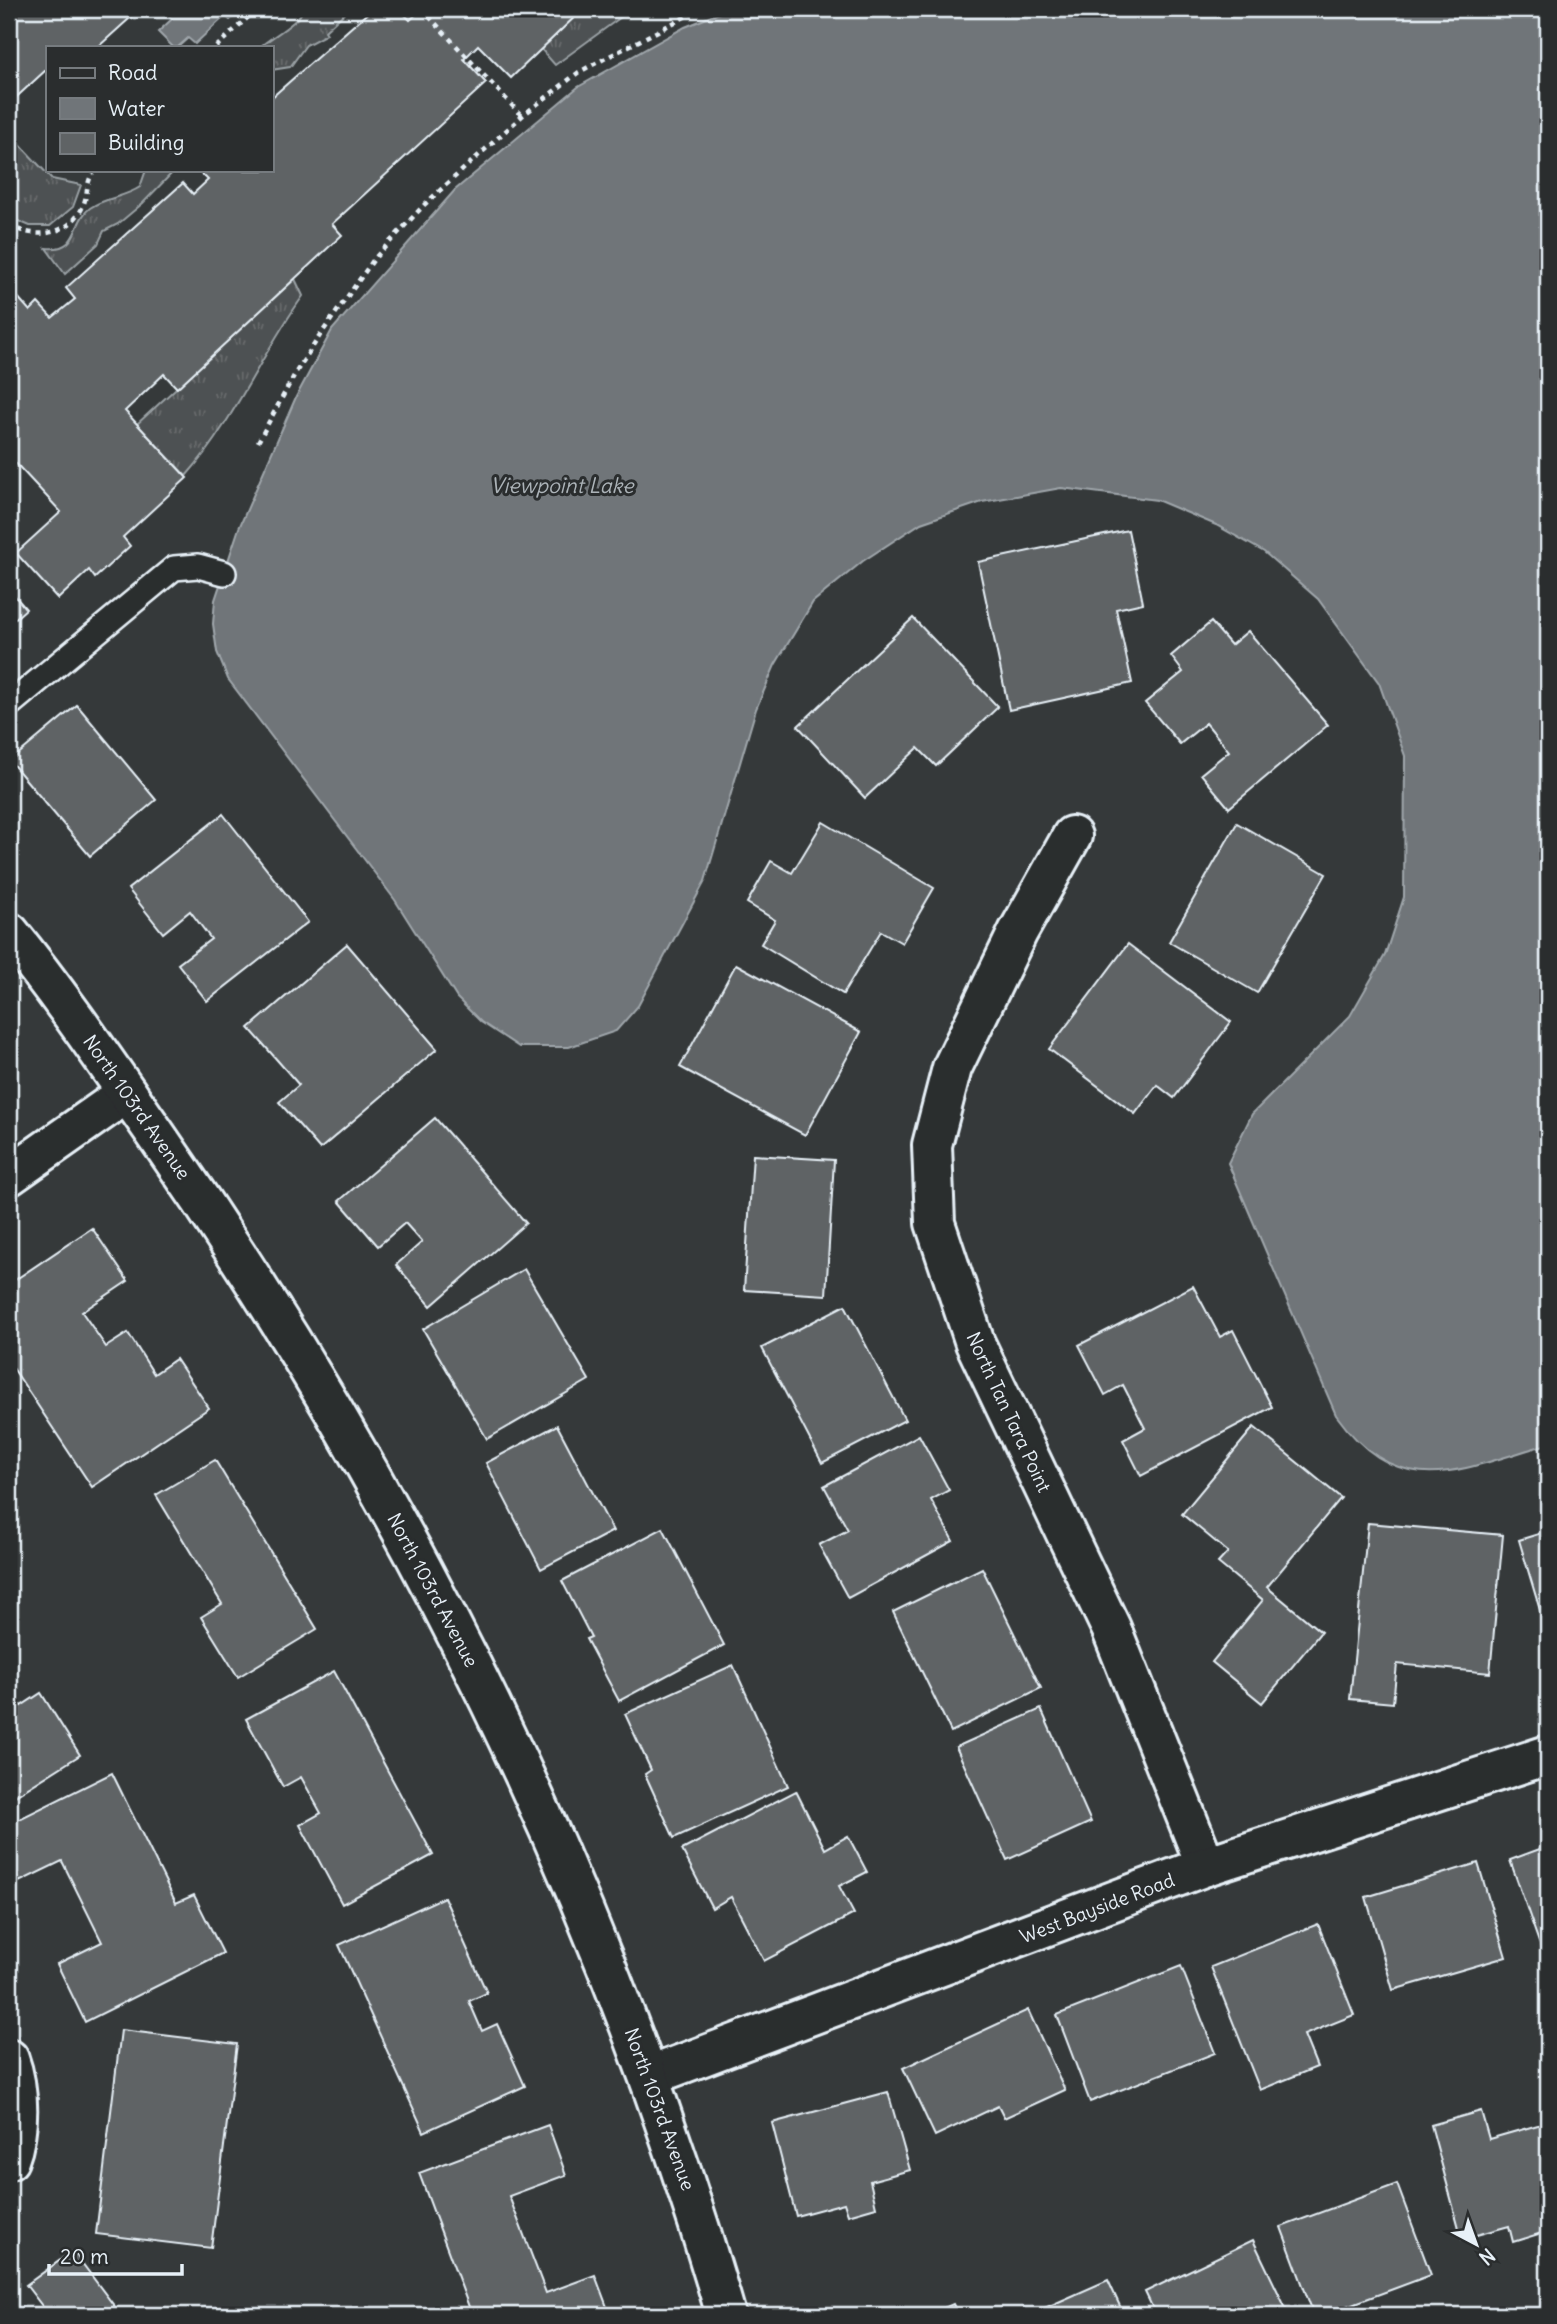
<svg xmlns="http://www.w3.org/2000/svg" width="1557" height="2324" font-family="Delius,sans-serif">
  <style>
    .grass { fill: url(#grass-tufts); stroke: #9aa1a5; stroke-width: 2 }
    .water { fill: #707579; stroke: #a0a7ac; stroke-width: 2 }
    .building { fill: #5f6365; stroke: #e8f1f8; stroke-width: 2 }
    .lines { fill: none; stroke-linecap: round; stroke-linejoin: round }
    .lane-casing { stroke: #e8f1f8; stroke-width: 28 }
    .street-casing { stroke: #e8f1f8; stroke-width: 44 }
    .secondary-casing { stroke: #e8f1f8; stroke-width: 44 }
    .path { stroke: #e8f1f8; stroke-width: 4.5; stroke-dasharray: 5 5; stroke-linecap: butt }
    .lane { stroke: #2a2d2e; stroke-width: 23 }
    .street { stroke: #2a2d2e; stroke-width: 38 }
    .secondary { stroke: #2a2d2e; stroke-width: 38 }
    .labels { text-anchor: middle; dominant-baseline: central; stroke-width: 6; stroke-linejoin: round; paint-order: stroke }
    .street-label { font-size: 19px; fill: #e8f1f8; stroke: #2a2d2e }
    .water-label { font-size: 21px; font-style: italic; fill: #acb3b8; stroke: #2a2d2e }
  </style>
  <defs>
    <pattern id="grass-tufts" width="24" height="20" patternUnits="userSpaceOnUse" patternTransform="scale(1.75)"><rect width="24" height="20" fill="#4d5152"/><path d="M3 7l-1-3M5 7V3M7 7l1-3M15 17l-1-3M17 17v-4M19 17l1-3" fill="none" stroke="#676a6c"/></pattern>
  </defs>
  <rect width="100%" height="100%" fill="#35393a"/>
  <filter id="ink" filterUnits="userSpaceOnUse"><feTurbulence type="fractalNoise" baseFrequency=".0143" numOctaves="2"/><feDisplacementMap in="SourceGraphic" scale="14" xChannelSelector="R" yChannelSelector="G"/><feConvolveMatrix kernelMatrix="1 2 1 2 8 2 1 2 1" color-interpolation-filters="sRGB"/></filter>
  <g filter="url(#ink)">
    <g class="grass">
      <path d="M303,9h46l-24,22 2,3 -21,11 -16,22 -19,3v-23h-11c11,-10 41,-26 43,-38z"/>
      <polygon points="583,9 632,9 555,65 541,49"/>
      <polygon points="9,133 52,179 81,185 73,207 50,226 30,226 9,217"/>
      <path d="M146,170h29l-32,33 -25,21 -14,7 -6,13 -33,30 -19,-26c34,4 26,-27 44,-40 15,-11 34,-10 50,-21z"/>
      <path d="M295,279l8,17c-42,58 -69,126 -117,180l-49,-52z"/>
    </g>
    <g class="water">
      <polygon points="162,9 243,9 230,20 225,16 195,44 188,38 178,47 173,47 158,32 172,19"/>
      <path d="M729,9h819v1435c-87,25 -148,60 -212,-29l-108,-252 24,-49 98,-98 35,-61 19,-58 1,-141 -26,-73 -61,-84 -54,-47 -48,-27 -59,-25 -96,-12 -79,14 -61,21 -58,38 -50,41 -38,63 -19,44 -51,172 -67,125 -22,25 -47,16h-50l-38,-25 -24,-24 -62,-98 -167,-221 -11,-27 -4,-28 2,-24 24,-72 57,-131 36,-67 123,-140 123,-103 107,-60z"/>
    </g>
    <g class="building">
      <polygon points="9,9 140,9 98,47 47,47 47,69 9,104"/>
      <polygon points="372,9 399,9 410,20 422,9 583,9 511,78 478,45 464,59 486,83 332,224 342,235 177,388 164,374 125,411 187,478 123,537 130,546 95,578 89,570 58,599 16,553 61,512 9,456 9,287 30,311 38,303 52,318 75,299 66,288 183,183 193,194 208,180 198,170 271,170 271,98"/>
      <polygon points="1128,530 1143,603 1116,609 1132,683 1009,710 978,562"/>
      <polygon points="9,589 26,609 9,624"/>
      <polygon points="913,618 998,707 936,766 918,748 865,798 798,726"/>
      <polygon points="1211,622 1231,645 1248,631 1328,725 1229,808 1201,774 1229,751 1206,723 1180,744 1145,703 1183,672 1171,656"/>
      <polygon points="77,705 156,800 90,856 10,761"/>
      <polygon points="223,814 308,922 207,1001 178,964 211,939 190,911 163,933 128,889"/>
      <polygon points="823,822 934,888 902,943 881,931 843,994 761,944 775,920 747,903 771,861 792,873"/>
      <polygon points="1237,823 1326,874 1257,993 1169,942"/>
      <polygon points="347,944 437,1049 320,1149 279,1102 299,1085 249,1028"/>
      <polygon points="1128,944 1231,1022 1174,1098 1157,1085 1135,1114 1049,1049"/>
      <polygon points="736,964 861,1032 805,1135 680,1067"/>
      <polygon points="435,1118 526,1223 431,1306 396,1265 422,1242 405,1223 378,1246 339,1201"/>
      <polygon points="753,1155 834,1160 826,1295 744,1290"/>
      <polygon points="92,1228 128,1281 82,1312 106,1347 128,1333 154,1374 176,1359 209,1408 92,1487 9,1362 9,1284"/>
      <polygon points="524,1269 589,1380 487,1439 423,1329"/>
      <polygon points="1193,1286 1220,1337 1233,1330 1272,1407 1141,1476 1123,1440 1145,1428 1123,1385 1105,1395 1079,1345"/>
      <polygon points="845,1305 905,1420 822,1463 762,1348"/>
      <polygon points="557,1425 613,1531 541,1569 486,1463"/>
      <polygon points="1254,1427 1341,1498 1267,1587 1321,1632 1262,1703 1212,1662 1263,1600 1218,1563 1228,1552 1182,1514"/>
      <polygon points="919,1435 949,1490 931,1500 953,1541 848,1598 819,1545 848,1530 824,1486"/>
      <polygon points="215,1460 317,1629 238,1677 201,1617 222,1604 156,1495"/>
      <polygon points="1368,1523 1503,1535 1490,1673 1397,1664 1393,1703 1350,1699"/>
      <polygon points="663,1528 724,1645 619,1701 586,1639 591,1637 562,1581"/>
      <polygon points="1548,1531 1548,1637 1519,1540"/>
      <polygon points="982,1568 1041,1688 951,1732 893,1612"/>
      <polygon points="733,1665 788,1786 674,1838 645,1774 651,1770 625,1714"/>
      <polygon points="334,1671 433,1855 342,1904 300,1825 321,1813 301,1777 283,1787 246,1719"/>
      <polygon points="9,1687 21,1706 41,1693 80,1755 9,1800"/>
      <polygon points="1041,1709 1091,1822 1007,1860 956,1747"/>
      <polygon points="112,1773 176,1903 194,1895 223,1953 85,2022 57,1964 102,1942 62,1861 19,1882 9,1861 9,1824"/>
      <polygon points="796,1791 825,1849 848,1836 867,1872 839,1886 854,1914 764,1961 731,1897 712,1908 682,1850"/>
      <polygon points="1548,1846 1548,1945 1541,1948 1510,1860"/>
      <polygon points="1478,1863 1506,1957 1393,1990 1366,1897"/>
      <polygon points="444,1897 487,1993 469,2001 482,2031 497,2024 525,2086 424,2132 339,1945"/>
      <polygon points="1318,1924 1354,2015 1304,2035 1317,2067 1260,2090 1211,1967"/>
      <polygon points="1181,1966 1215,2053 1090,2102 1057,2015"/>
      <polygon points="1028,2010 1065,2090 1004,2118 998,2106 935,2136 903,2068"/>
      <polygon points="121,2030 237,2044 211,2248 96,2234"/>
      <polygon points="888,2092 910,2170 870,2181 876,2207 848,2215 844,2203 796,2216 772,2123"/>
      <polygon points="1481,2111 1489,2139 1545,2123 1548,2133 1548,2231 1513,2242 1509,2226 1462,2239 1431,2125"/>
      <polygon points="548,2125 566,2175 509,2196 546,2293 595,2275 610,2315 472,2315 419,2173"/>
      <polygon points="1397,2184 1431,2275 1323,2315 1314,2315 1281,2227"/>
      <polygon points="1253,2240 1289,2315 1156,2315 1145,2292"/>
      <polygon points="73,2251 121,2315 49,2315 26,2285"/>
      <polygon points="1108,2280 1124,2315 1029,2315"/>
      <polygon points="953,2304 958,2315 928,2315"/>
    </g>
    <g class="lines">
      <g class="lane-casing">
        <polyline id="lane" points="9,705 174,568 198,566 224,573"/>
      </g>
      <g class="street-casing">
        <g id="street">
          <polyline points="1072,836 1018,932 952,1068 932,1145 935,1223 975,1343 1111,1628 1206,1866"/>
          <polyline points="9,1176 127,1093"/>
          <path d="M9,2059c11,30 11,72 0,101"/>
          <polyline points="650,2076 1206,1866 1548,1755"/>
        </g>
      </g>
      <g class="secondary-casing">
        <path id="secondary" d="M9,932c53,65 100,135 148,204 251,360 447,757 569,1179"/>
      </g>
      <g class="path">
        <polyline points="422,9 522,116"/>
        <polyline points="216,47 257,9"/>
        <path d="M9,225c25,15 61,11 74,-19 5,-12 3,-26 12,-36"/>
        <polyline points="258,442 296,372 321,334 374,259 425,204 522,116 579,72 700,9"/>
      </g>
      <use href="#lane" class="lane"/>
      <use href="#street" class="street"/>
      <use href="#secondary" class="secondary"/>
    </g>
  </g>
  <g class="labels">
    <g class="street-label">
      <text transform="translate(137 1107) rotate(55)">North 103rd Avenue</text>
      <text transform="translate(1009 1412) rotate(65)">North Tan Tara Point</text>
      <text transform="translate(433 1590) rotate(62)">North 103rd Avenue</text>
      <text transform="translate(1097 1908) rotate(-21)">West Bayside Road</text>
      <text transform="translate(660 2109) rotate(70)">North 103rd Avenue</text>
    </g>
    <g class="water-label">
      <text x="562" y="485">Viewpoint Lake</text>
    </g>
  </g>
  <rect width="1557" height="2324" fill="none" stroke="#2a2d2e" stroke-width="35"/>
  <rect x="18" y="18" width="1522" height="2289" fill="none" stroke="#e8f1f8" stroke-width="2.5" filter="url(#ink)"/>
  <rect x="46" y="46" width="228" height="126" fill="#2a2d2e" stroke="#767b7f" stroke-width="2"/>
  <rect x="60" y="68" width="35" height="10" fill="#2a2d2e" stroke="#767b7f" stroke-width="2"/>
  <text x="108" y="80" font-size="21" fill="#e8f1f8">Road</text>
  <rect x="60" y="98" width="35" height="21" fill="#707579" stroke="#767b7f" stroke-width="2"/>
  <text x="108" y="116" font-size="21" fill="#e8f1f8">Water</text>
  <rect x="60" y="133" width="35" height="21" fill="#5f6365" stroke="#767b7f" stroke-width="2"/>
  <text x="108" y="150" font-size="21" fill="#e8f1f8">Building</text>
  <g transform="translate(1476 2244) rotate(139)" stroke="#2a2d2e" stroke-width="5" paint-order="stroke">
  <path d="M0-5L12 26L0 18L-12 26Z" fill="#e8f1f8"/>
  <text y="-10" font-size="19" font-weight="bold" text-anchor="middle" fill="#e8f1f8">N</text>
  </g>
  <path d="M49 2264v10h133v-10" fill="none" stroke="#e8f1f8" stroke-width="3.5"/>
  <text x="60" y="2264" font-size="21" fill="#e8f1f8" stroke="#2a2d2e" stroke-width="5" paint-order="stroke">20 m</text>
</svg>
